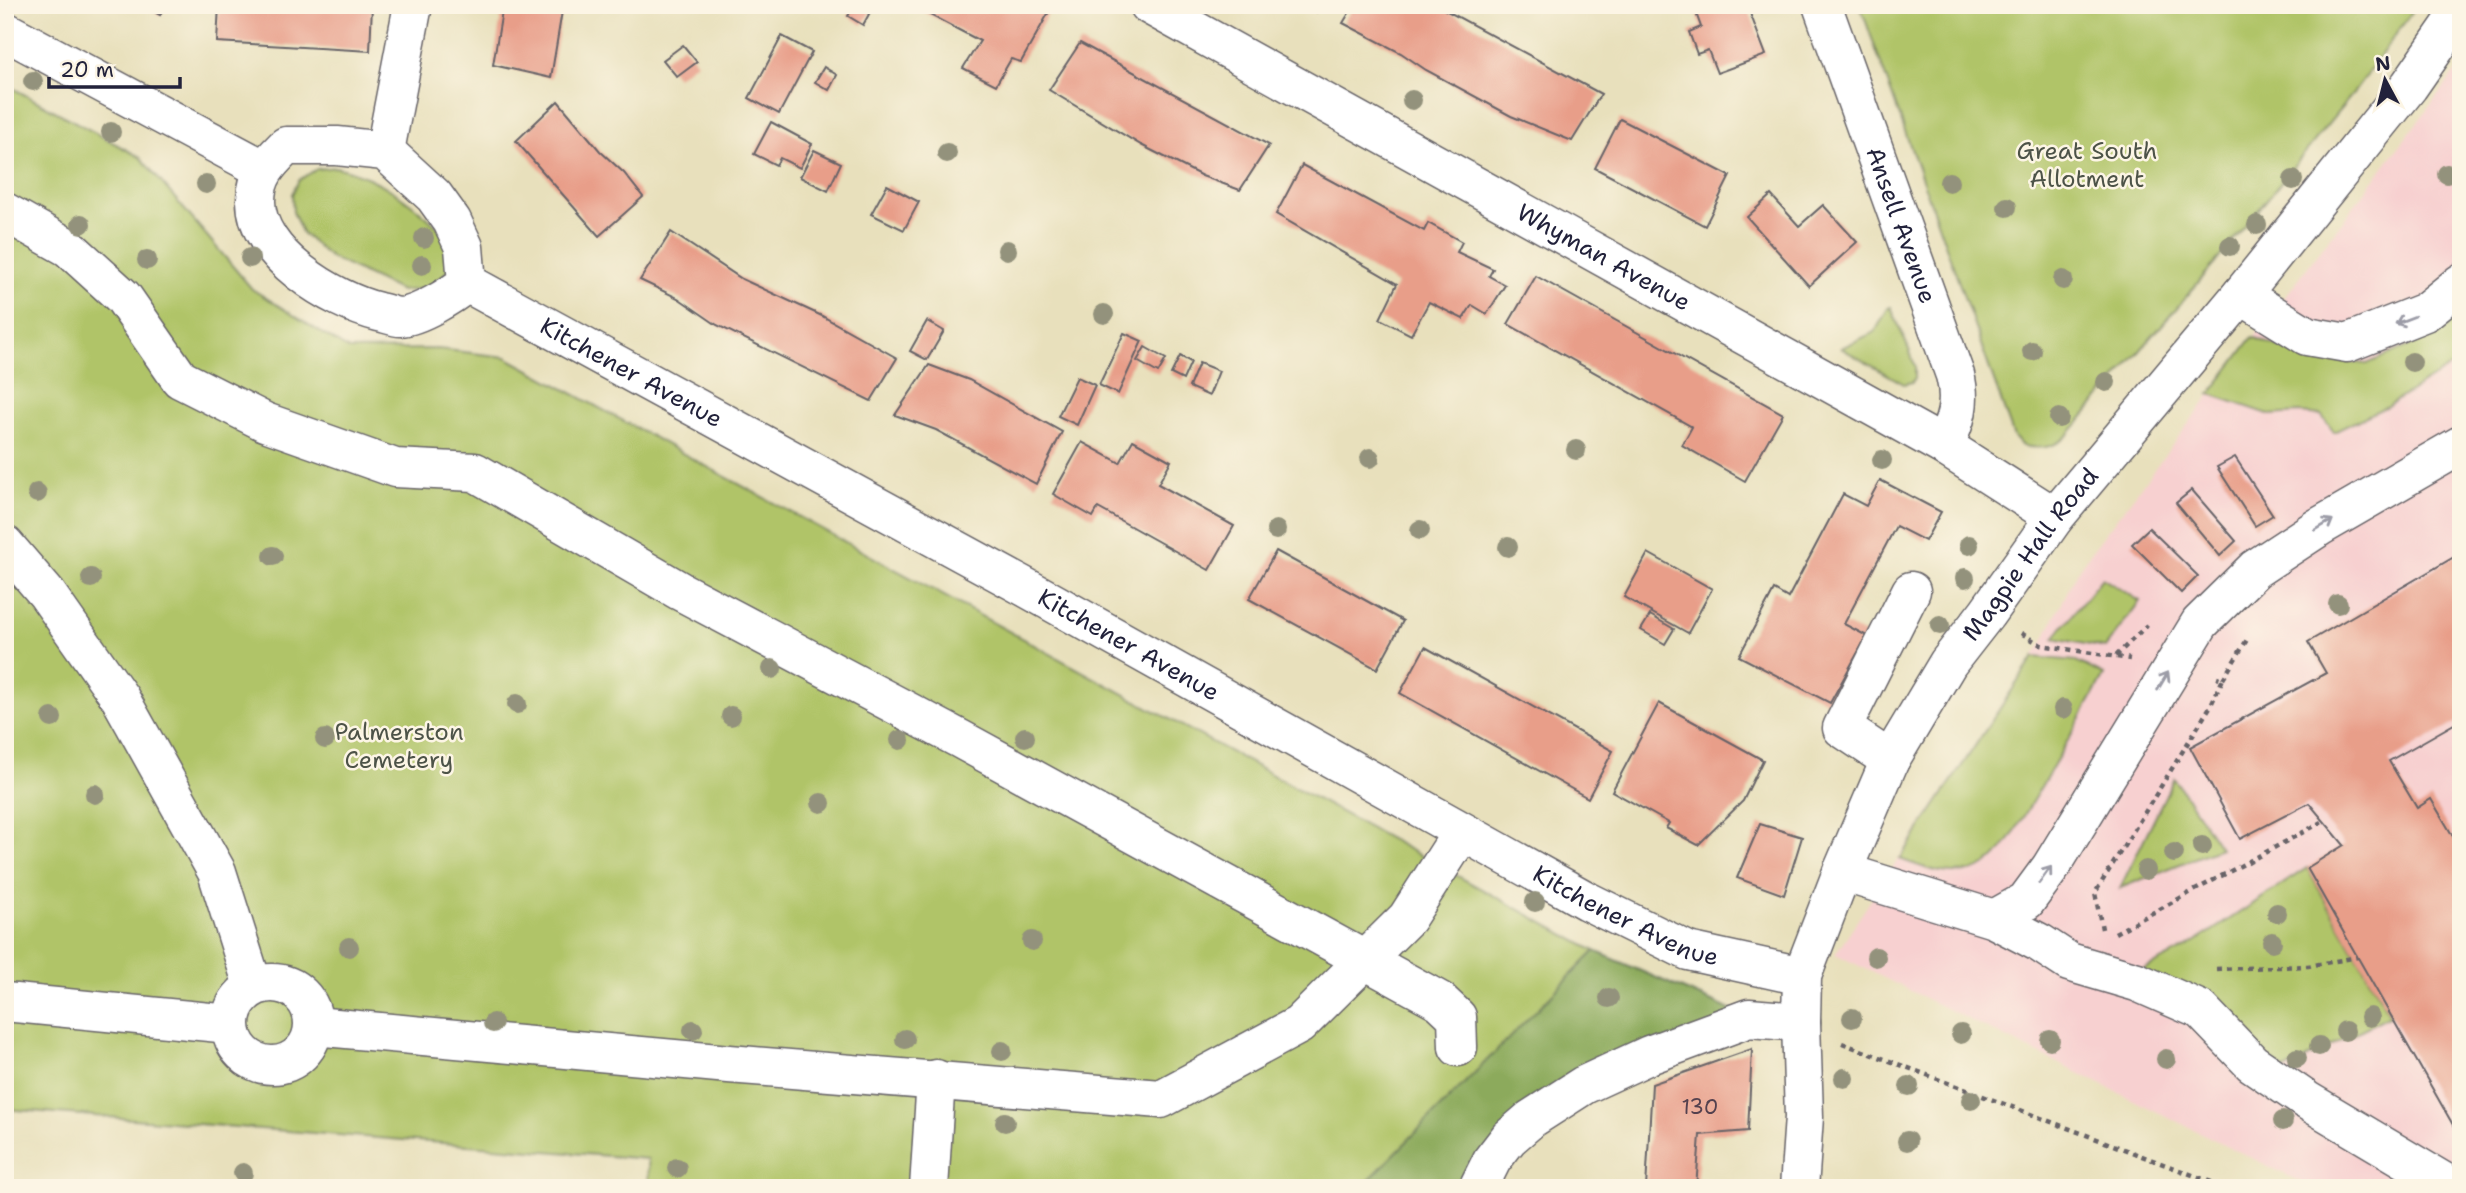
<svg xmlns="http://www.w3.org/2000/svg" width="2466" height="1193" font-family="'Shantell Sans',sans-serif">
  <style>
    .built { fill: #f7d0d0 }
    .green { fill: #b0c468; stroke: #697352; stroke-width: 2 }
    .forest { fill: #8caa5c; stroke: #57664c; stroke-width: 2 }
    .building { fill: #e89e89 }
    .lines { fill: none; stroke-linecap: round; stroke-linejoin: round }
    .minor-casing { stroke: #676468; stroke-width: 41 }
    .path { stroke: #676468; stroke-width: 4.5; stroke-dasharray: 5 5; stroke-linecap: butt }
    .minor { stroke: #fff; stroke-width: 38 }
    .tree { fill: #93927c }
    .oneway { stroke: #9c9ca7 }
    .labels { text-anchor: middle; dominant-baseline: central; stroke-width: 5; stroke-linejoin: round; paint-order: stroke }
    .number-label { font-size: 21px; fill: #54414e }
    .park-label { font-size: 24px; fill: #4d5348; stroke: #fcf5e5 }
    .street-label { font-size: 24px; fill: #22223b; stroke: #fcf5e5 }
  </style>
  <rect width="100%" height="100%" fill="#fcf5e5"/>
  <filter id="ink" filterUnits="userSpaceOnUse"><feTurbulence type="fractalNoise" baseFrequency=".0143" numOctaves="2"/><feDisplacementMap in="SourceGraphic" scale="14" xChannelSelector="R" yChannelSelector="G"/><feConvolveMatrix kernelMatrix="1 2 1 2 8 2 1 2 1" color-interpolation-filters="sRGB"/></filter>
  <filter id="wash" filterUnits="userSpaceOnUse"><feTurbulence type="fractalNoise" baseFrequency=".00686" numOctaves="4" result="noise"/><feDisplacementMap in="SourceGraphic" scale="28" xChannelSelector="R" yChannelSelector="G"/><feGaussianBlur stdDeviation="1.57" result="paint"/><feColorMatrix in="noise" values="0 0 0 0 0 0 0 0 0 0 0 0 0 0 0 0 0 1.4 0 .05"/><feComposite in="paint" operator="in"/></filter>
  <g filter="url(#wash)">
    <rect width="100%" height="100%" fill="#e8e0bc"/>
    <polygon class="built" points="2461,65 2461,1188 2313,1188 1835,954 2041,645 2079,568"/>
    <g class="green">
      <path d="M1860,5h557l-65,90 -137,168 -146,171c-15,15 -28,15 -47,12l-8,-9z"/>
      <polygon points="5,84 140,157 252,289 349,350 438,349 506,357 1595,951 1361,1188 649,1188 648,1159 5,1109"/>
      <path d="M336,167c46,10 83,40 115,74l-3,29 -11,12 -15,7 -21,2 -70,-33 -29,-25 -9,-21 -1,-18 7,-14 18,-11z"/>
      <polygon points="1891,307 1910,352 1915,366 1915,378 1912,382 1904,384 1841,348 1875,332 1888,308"/>
      <polygon points="2461,313 2461,360 2387,406 2334,432 2321,415 2299,413 2271,415 2210,394 2253,337 2301,356 2367,364 2418,342 2453,321"/>
      <polygon points="2102,578 2140,601 2105,648 2054,638"/>
      <path d="M2034,657l42,4 28,14c-23,43 -47,85 -72,127 -12,20 -25,48 -44,61 -28,19 -60,7 -88,-4z"/>
      <polygon points="2174,778 2220,848 2120,888"/>
      <polygon points="2307,868 2390,1015 2285,1070 2139,972 2186,948"/>
    </g>
    <polygon class="forest" points="1595,951 1749,1018 1584,1085 1478,1188 1361,1188"/>
    <g id="blocks">
      <g class="building">
        <polygon points="142,5 165,5 160,15"/>
        <polygon points="219,5 372,5 370,51 217,42"/>
        <polygon points="503,5 563,5 551,78 493,65"/>
        <polygon points="855,5 874,5 863,25 848,16"/>
        <polygon points="911,5 1036,5 1049,12 1021,62 1011,59 996,85 963,68 980,41"/>
        <polygon points="1305,5 1320,5 1316,12"/>
        <polygon points="1354,5 1436,5 1601,94 1572,141 1511,116 1426,70 1401,53 1343,23"/>
        <polygon points="1693,5 1747,5 1766,55 1717,73 1708,50 1697,54 1689,32 1701,27"/>
        <polygon points="782,36 812,52 779,114 749,98"/>
        <polygon points="1080,43 1269,145 1240,190 1202,176 1141,145 1049,90"/>
        <polygon points="683,45 697,62 677,77 663,60"/>
        <polygon points="824,67 837,75 829,90 815,82"/>
        <polygon points="558,101 600,151 624,173 643,197 599,236 516,141"/>
        <polygon points="1620,119 1730,176 1705,226 1595,168"/>
        <polygon points="771,122 812,144 800,168 780,158 776,165 754,154"/>
        <polygon points="814,150 841,163 828,191 800,177"/>
        <polygon points="1302,165 1424,231 1428,223 1462,242 1457,252 1493,269 1489,276 1505,285 1487,314 1472,305 1463,319 1429,302 1411,335 1380,319 1397,284 1276,214"/>
        <polygon points="887,185 919,202 904,230 871,214"/>
        <polygon points="1771,195 1799,226 1823,205 1857,242 1809,286 1747,217"/>
        <polygon points="671,232 742,279 822,316 897,358 871,401 717,325 678,298 640,280"/>
        <polygon points="1536,276 1783,414 1745,481 1682,445 1692,427 1508,324"/>
        <polygon points="927,321 944,331 927,360 910,351"/>
        <polygon points="1124,333 1142,341 1118,394 1099,385"/>
        <polygon points="1145,347 1166,359 1158,373 1137,361"/>
        <polygon points="1180,356 1191,362 1183,380 1171,374"/>
        <polygon points="1199,363 1219,371 1209,396 1189,387"/>
        <polygon points="929,365 969,380 1062,432 1036,484 936,430 895,415"/>
        <polygon points="1077,377 1095,385 1077,425 1058,416"/>
        <polygon points="1133,440 1171,461 1158,484 1234,526 1209,570 1098,508 1093,517 1053,494 1082,442 1120,463"/>
        <polygon points="2235,457 2273,515 2255,526 2217,467"/>
        <polygon points="1880,480 1941,512 1925,541 1896,526 1844,624 1867,636 1830,703 1739,656 1774,590 1788,598 1843,494 1866,506"/>
        <polygon points="2192,490 2236,541 2220,556 2176,503"/>
        <polygon points="2149,528 2198,576 2181,593 2132,544"/>
        <polygon points="1276,551 1403,621 1377,669 1249,599"/>
        <polygon points="1648,553 1712,589 1688,633 1624,597"/>
        <polygon points="2461,553 2461,720 2389,761 2417,808 2431,799 2461,850 2461,1139 2307,868 2344,845 2309,803 2240,839 2190,747 2326,673 2308,642"/>
        <polygon points="1650,615 1674,629 1665,644 1641,630"/>
        <polygon points="1425,647 1613,751 1588,798 1400,693"/>
        <polygon points="1659,703 1763,760 1743,801 1698,845 1666,828 1669,823 1612,791"/>
        <polygon points="1760,824 1802,837 1784,895 1737,878"/>
        <polygon points="1752,1049 1748,1131 1700,1135 1696,1188 1646,1188 1652,1084"/>
      </g>
    </g>
  </g>
  <g filter="url(#ink)">
    <use href="#blocks" fill-opacity="0" stroke="#676468" stroke-width="2"/>
    <g class="lines">
      <g class="minor-casing">
        <g id="minor">
          <path id="s1" d="M1149,5l795,441 111,71"/>
          <path id="s2" d="M1822,5l133,370c7,27 1,47 -11,71"/>
          <polyline points="5,31 263,169"/>
          <path d="M286,146h51l48,5 49,45 18,25 12,26 3,36c-15,12 -48,33 -67,34 -6,0 -15,-4 -21,-5 -46,-11 -124,-58 -123,-112 0,-25 14,-38 30,-54z"/>
          <polyline points="385,151 413,5"/>
          <polyline points="5,212 69,248 123,297 180,379 265,422 395,468 475,472 680,591 960,739 1440,1001 1457,1017 1458,1047"/>
          <path id="s3" d="M467,283l558,304 562,314 101,50 114,25"/>
          <polyline points="2241,295 2307,336 2347,343 2425,312 2461,283"/>
          <polyline points="5,545 47,594 120,698 217,872 253,986"/>
          <polyline points="1890,760 1842,728 1911,591"/>
          <polyline points="1842,872 1994,919 2040,943 2069,962 2137,982 2201,1010 2252,1063 2306,1100 2454,1188"/>
          <polyline points="1994,919 2026,901 2051,867 2200,623 2255,569 2319,527 2461,445"/>
          <circle cx="272" cy="1024" r="41"/>
          <polyline points="5,1002 230,1024"/>
          <polyline points="314,1026 729,1064 1161,1099 1299,1025 1407,918 1462,832"/>
          <polyline points="929,1188 936,1079"/>
          <polyline points="1478,1188 1492,1160 1509,1138 1531,1119 1584,1085 1649,1055 1749,1018 1801,1022"/>
          <path id="s4" d="M1799,1188l5,-71 -3,-95 1,-46 40,-104 48,-112 58,-97 39,-50 68,-96 186,-222 168,-209 52,-75"/>
        </g>
      </g>
      <g class="path">
        <polyline points="2021,633 2041,645 2130,659"/>
        <polyline points="2116,656 2147,625"/>
        <polyline points="2223,679 2248,638"/>
        <polyline points="2102,929 2095,893 2210,707 2223,679 2217,677"/>
        <polyline points="2115,933 2324,821"/>
        <polyline points="2216,969 2308,966 2358,957"/>
        <polyline points="1842,1043 2227,1188"/>
      </g>
      <use href="#minor" class="minor"/>
    </g>
    <g class="tree">
      <circle cx="33" cy="81" r="10"/>
      <circle cx="1412" cy="100" r="10"/>
      <circle cx="111" cy="132" r="10"/>
      <circle cx="947" cy="153" r="10"/>
      <circle cx="2447" cy="174" r="10"/>
      <circle cx="2293" cy="180" r="10"/>
      <circle cx="1949" cy="182" r="10"/>
      <circle cx="206" cy="184" r="10"/>
      <circle cx="2007" cy="207" r="10"/>
      <circle cx="81" cy="224" r="10"/>
      <circle cx="2257" cy="225" r="10"/>
      <circle cx="424" cy="238" r="10"/>
      <circle cx="2230" cy="246" r="10"/>
      <circle cx="1007" cy="250" r="10"/>
      <circle cx="250" cy="258" r="10"/>
      <circle cx="147" cy="260" r="10"/>
      <circle cx="422" cy="265" r="10"/>
      <circle cx="2063" cy="280" r="10"/>
      <circle cx="1104" cy="314" r="10"/>
      <circle cx="2032" cy="351" r="10"/>
      <circle cx="2412" cy="362" r="10"/>
      <circle cx="2106" cy="382" r="10"/>
      <circle cx="2059" cy="418" r="10"/>
      <circle cx="1576" cy="450" r="10"/>
      <circle cx="1370" cy="458" r="10"/>
      <circle cx="1882" cy="460" r="10"/>
      <circle cx="37" cy="493" r="10"/>
      <circle cx="1276" cy="530" r="10"/>
      <circle cx="1420" cy="530" r="10"/>
      <circle cx="1969" cy="545" r="10"/>
      <circle cx="1508" cy="547" r="10"/>
      <circle cx="273" cy="556" r="10"/>
      <circle cx="91" cy="578" r="10"/>
      <circle cx="1965" cy="578" r="10"/>
      <circle cx="2338" cy="604" r="10"/>
      <circle cx="1940" cy="625" r="10"/>
      <circle cx="772" cy="669" r="10"/>
      <circle cx="517" cy="704" r="10"/>
      <circle cx="2063" cy="709" r="10"/>
      <circle cx="731" cy="716" r="10"/>
      <circle cx="52" cy="718" r="10"/>
      <circle cx="1025" cy="737" r="10"/>
      <circle cx="325" cy="739" r="10"/>
      <circle cx="900" cy="740" r="10"/>
      <circle cx="95" cy="794" r="10"/>
      <circle cx="821" cy="803" r="10"/>
      <circle cx="2202" cy="846" r="10"/>
      <circle cx="2174" cy="853" r="10"/>
      <circle cx="2146" cy="870" r="10"/>
      <circle cx="1535" cy="902" r="10"/>
      <circle cx="2277" cy="913" r="10"/>
      <circle cx="1032" cy="941" r="10"/>
      <circle cx="2272" cy="942" r="10"/>
      <circle cx="349" cy="947" r="10"/>
      <circle cx="1876" cy="957" r="10"/>
      <circle cx="1609" cy="998" r="10"/>
      <circle cx="2370" cy="1017" r="10"/>
      <circle cx="1852" cy="1018" r="10"/>
      <circle cx="493" cy="1023" r="10"/>
      <circle cx="693" cy="1030" r="10"/>
      <circle cx="2345" cy="1031" r="10"/>
      <circle cx="1961" cy="1034" r="10"/>
      <circle cx="905" cy="1039" r="10"/>
      <circle cx="2050" cy="1040" r="10"/>
      <circle cx="2319" cy="1046" r="10"/>
      <circle cx="1002" cy="1051" r="10"/>
      <circle cx="2297" cy="1058" r="10"/>
      <circle cx="2166" cy="1059" r="10"/>
      <circle cx="1844" cy="1078" r="10"/>
      <circle cx="1909" cy="1086" r="10"/>
      <circle cx="1971" cy="1100" r="10"/>
      <circle cx="2283" cy="1121" r="10"/>
      <circle cx="1005" cy="1122" r="10"/>
      <circle cx="1907" cy="1141" r="10"/>
      <circle cx="677" cy="1168" r="10"/>
      <circle cx="243" cy="1173" r="10"/>
    </g>
    <defs><path id="oneway-shaft" d="M-6 0H5M1.5-3L5.5 0L1.5 3" fill="none" stroke-width="1.6" stroke-linecap="round" stroke-linejoin="round" transform="scale(1.75)"/></defs>
    <g class="oneway">
      <use href="#oneway-shaft" transform="translate(2405 320) rotate(159)"/>
      <use href="#oneway-shaft" transform="translate(2324 525) rotate(-31)"/>
      <use href="#oneway-shaft" transform="translate(2163 681) rotate(-59)"/>
      <use href="#oneway-shaft" transform="translate(2045 875) rotate(-54)"/>
    </g>
  </g>
  <g class="labels">
    <g class="number-label">
      <text x="1700" y="1107">130</text>
    </g>
    <g class="park-label">
      <text x="2087" y="151">Great South<tspan x="2087" dy="28">Allotment</tspan></text>
      <text x="399" y="732">Palmerston<tspan x="399" dy="28">Cemetery</tspan></text>
    </g>
    <g class="street-label">
      <text stroke="none"><textPath href="#s2" startOffset="234">Ansell Avenue</textPath></text>
      <text stroke="none"><textPath href="#s1" startOffset="520">Whyman Avenue</textPath></text>
      <text stroke="none"><textPath href="#s3" startOffset="187">Kitchener Avenue</textPath></text>
      <text stroke="none"><textPath href="#s4" startOffset="695">Magpie Hall Road</textPath></text>
      <text stroke="none"><textPath href="#s3" startOffset="754">Kitchener Avenue</textPath></text>
      <text stroke="none"><textPath href="#s3" startOffset="1321">Kitchener Avenue</textPath></text>
    </g>
  </g>
  <rect width="2466" height="1193" fill="none" stroke="#fcf5e5" stroke-width="28"/>
  <g transform="translate(2385 80) rotate(353)" stroke="#fcf5e5" stroke-width="5" paint-order="stroke">
  <path d="M0-5L12 26L0 18L-12 26Z" fill="#22223b"/>
  <text y="-10" font-size="19" font-weight="bold" text-anchor="middle" fill="#22223b">N</text>
  </g>
  <path d="M49 77v10h131v-10" fill="none" stroke="#22223b" stroke-width="3.5"/>
  <text x="60" y="77" font-size="21" fill="#22223b" stroke="#fcf5e5" stroke-width="5" paint-order="stroke">20 m</text>
</svg>
